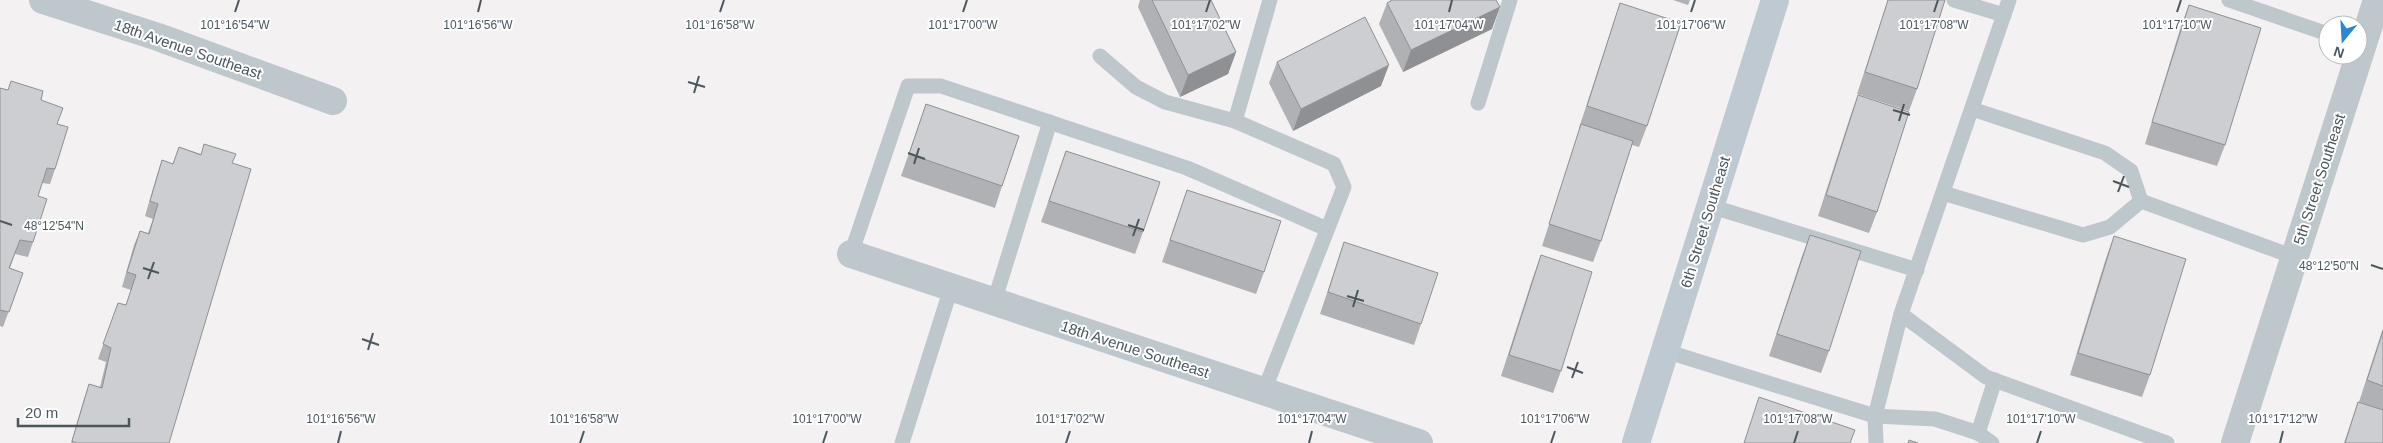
<svg xmlns="http://www.w3.org/2000/svg" width="2383" height="443" font-family="Arial,sans-serif">
  <style>
    .lines { fill: none; stroke-linecap: round; stroke-linejoin: round }
    .lane { stroke: #bec7cc; stroke-width: 15 }
    .street { stroke: #bec7cc; stroke-width: 28 }
    .secondary { stroke: #bfc9d1; stroke-width: 28 }
    .wall { fill: #afb1b5 }
    .shaded-wall { fill: #8f9093 }
    .building { fill: #ccced2; stroke: #8f9093 }
    .ticks { fill: none; stroke: #4b565d; stroke-width: 2 }
    .labels { text-anchor: middle; dominant-baseline: central; stroke-width: 4; stroke-linejoin: round; paint-order: stroke }
    .street-label { font-size: 15px; fill: #4b565d; stroke: #fff }
    .ticks-label { font-size: 12px; text-anchor: middle; fill: #4b565d; stroke: #fff; stroke-width: 4; stroke-linejoin: round; paint-order: stroke }
  </style>
  <rect width="100%" height="100%" fill="#f3f1f2"/>
  <g class="lines">
    <g class="lane">
      <polyline points="1954,0 2004,15"/>
      <polyline points="2229,0 2328,34"/>
      <polyline points="1100,56 1136,87 1165,102 1235,121"/>
      <polyline points="1478,103 1510,0"/>
      <polyline points="1972,109 2105,153 2131,171 2141,201"/>
      <polyline points="1943,193 2083,235 2110,227 2141,201 2294,257"/>
      <polyline points="1710,206 1917,270"/>
      <polyline points="851,254 908,86 941,86 1187,168 1327,229"/>
      <polyline points="994,302 1050,122"/>
      <polyline points="1901,314 2009,0"/>
      <polyline points="1665,351 1875,416 1935,419 1978,433"/>
      <polyline points="1264,391 1344,187 1334,164 1235,121 1270,0"/>
      <polyline points="902,443 951,288"/>
      <polyline points="1876,443 1875,416 1901,314 1986,377 2167,443"/>
      <polyline points="1992,443 1978,433 1995,380"/>
    </g>
    <g class="street">
      <polyline points="43,0 158,37 333,101"/>
      <polyline points="851,254 1419,443"/>
      <polyline points="2235,443 2377,0"/>
    </g>
    <polyline class="secondary" points="1636,443 1775,0"/>
  </g>
  <g class="wall">
    <polygon points="1140,0 1211,0 1236,52 1228,74 1180,97 1138,7"/>
    <polygon points="1673,0 1690,0 1688,5"/>
    <polygon points="1888,0 1945,0 1917,89 1909,111 1857,94"/>
    <polygon points="1387,3 1492,29 1403,72 1379,24"/>
    <polygon points="1620,3 1647,126 1639,147 1632,145 1601,241 1593,262 1542,246 1580,128 1579,128"/>
    <polygon points="2189,5 2225,145 2217,166 2145,144 2181,26"/>
    <polygon points="1277,62 1381,86 1293,131 1269,83"/>
    <polygon points="0,88 41,100 55,169 50,184 42,183 38,196 33,242 28,257 15,254 10,268 23,273 3,327 0,326"/>
    <polygon points="1858,95 1877,212 1869,233 1818,216 1850,117"/>
    <polygon points="926,104 1002,186 995,208 901,176"/>
    <polygon points="179,147 201,154 233,164 169,443 71,443 84,399 89,384 100,387 106,362 98,359 118,303 126,305 131,290 122,287 134,245 140,231 148,233 153,219 145,216 157,175 162,160 173,164"/>
    <polygon points="1066,151 1143,232 1135,254 1041,222"/>
    <polygon points="1187,190 1264,272 1256,294 1162,262"/>
    <polygon points="1810,235 1829,351 1821,373 1769,356 1802,256"/>
    <polygon points="2114,236 2150,375 2142,397 2070,375 2106,258"/>
    <polygon points="1344,242 1421,324 1414,345 1320,314"/>
    <polygon points="1541,255 1561,371 1553,393 1501,376 1533,277"/>
    <polygon points="2383,328 2383,410 2359,402"/>
    <polygon points="2358,402 2383,443 2344,443"/>
  </g>
  <g class="shaded-wall">
    <polygon points="1500,7 1492,29 1403,72 1411,50"/>
    <polygon points="1236,52 1228,74 1180,97 1188,75"/>
    <polygon points="1389,65 1381,86 1293,131 1301,109"/>
  </g>
  <g class="building">
    <polygon points="1152,0 1211,0 1236,52 1188,75"/>
    <polygon points="1392,0 1496,0 1500,7 1411,50 1387,3"/>
    <polygon points="1888,0 1945,0 1917,89 1865,72"/>
    <polygon points="1620,3 1681,23 1647,126 1587,106"/>
    <polygon points="2189,5 2261,28 2225,145 2152,122"/>
    <polygon points="1365,17 1389,65 1301,109 1277,62"/>
    <polygon points="11,81 43,91 41,100 63,108 57,124 68,127 55,169 47,168 38,196 47,199 33,242 20,240 9,268 23,273 9,312 0,310 0,88 8,90"/>
    <polygon points="1858,95 1909,112 1877,212 1826,195"/>
    <polygon points="926,104 1019,136 1002,186 909,154"/>
    <polygon points="1581,124 1633,141 1601,241 1549,224"/>
    <polygon points="204,144 236,154 232,163 251,169 169,443 76,443 72,441 89,384 102,388 111,348 103,344 118,303 126,305 136,275 127,272 140,231 149,234 158,204 150,201 162,160 173,164 179,147 201,155"/>
    <polygon points="1066,151 1160,182 1143,232 1049,201"/>
    <polygon points="1187,190 1281,221 1264,272 1170,240"/>
    <polygon points="1810,235 1861,251 1829,351 1777,334"/>
    <polygon points="2114,236 2186,259 2150,375 2078,353"/>
    <polygon points="1344,242 1438,273 1421,324 1328,292"/>
    <polygon points="1541,255 1592,272 1561,371 1509,355"/>
    <polygon points="2383,331 2383,386 2367,380"/>
    <polygon points="1759,397 1855,430 1850,443 1744,443"/>
    <polygon points="2358,402 2383,410 2383,443 2345,443"/>
    <polygon points="1909,440 1918,443 1908,443"/>
  </g>
  <path class="ticks" d="M235,12l4,-12M478,12l3,-12M720,12l4,-12M963,12l4,-12M1206,12l4,-12M1449,12l3,-12M1691,12l4,-12M1934,12l4,-12M2177,12l4,-12M688,82l17,5M694,93l5,-17M1893,110l17,5M1899,121l5,-17M908,153l17,6M914,164l5,-16M2113,181l16,6M2118,192l6,-16M0,221l12,4M1128,225l16,5M1133,236l6,-17M2371,265l12,4M143,268l16,5M148,279l6,-17M1347,296l17,5M1353,307l5,-17M362,339l17,6M368,350l5,-17M1567,367l16,6M1572,378l6,-16M338,443l3,-12M580,443l4,-12M823,443l4,-12M1066,443l4,-12M1309,443l3,-12M1551,443l4,-12M1794,443l4,-12M2037,443l4,-12M2280,443l3,-12"/>
  <g class="labels">
    <g class="street-label">
      <text transform="translate(188 49) rotate(19)">18th Avenue Southeast</text>
      <text transform="translate(2319 179) rotate(-72)">5th Street Southeast</text>
      <text transform="translate(1705 222) rotate(-73)">6th Street Southeast</text>
      <text transform="translate(1135 349) rotate(18)">18th Avenue Southeast</text>
    </g>
  </g>
  <g class="ticks-label">
    <text x="235" y="29">101°16'54"W</text>
    <text x="478" y="29">101°16'56"W</text>
    <text x="720" y="29">101°16'58"W</text>
    <text x="963" y="29">101°17'00"W</text>
    <text x="1206" y="29">101°17'02"W</text>
    <text x="1449" y="29">101°17'04"W</text>
    <text x="1691" y="29">101°17'06"W</text>
    <text x="1934" y="29">101°17'08"W</text>
    <text x="2177" y="29">101°17'10"W</text>
    <text x="54" y="230">48°12'54"N</text>
    <text x="2329" y="270">48°12'50"N</text>
    <text x="341" y="423">101°16'56"W</text>
    <text x="584" y="423">101°16'58"W</text>
    <text x="827" y="423">101°17'00"W</text>
    <text x="1070" y="423">101°17'02"W</text>
    <text x="1312" y="423">101°17'04"W</text>
    <text x="1555" y="423">101°17'06"W</text>
    <text x="1798" y="423">101°17'08"W</text>
    <text x="2041" y="423">101°17'10"W</text>
    <text x="2283" y="423">101°17'12"W</text>
  </g>
  <g transform="translate(2343 40) rotate(198)"><circle r="24" fill="#ffffff" stroke="#b7bbbe"/>
  <path d="M0-4L9 19L0 12L-9 19Z" fill="#2987d6"/>
  <text y="-8" font-size="14" font-weight="bold" text-anchor="middle" fill="#4b565d">N</text>
  </g>
  <path d="M18 418v8h111v-8" fill="none" stroke="#4b565d" stroke-width="2.5"/>
  <text x="25" y="418" font-size="15" fill="#4b565d" stroke="#ffffff" stroke-width="4" paint-order="stroke">20 m</text>
</svg>
